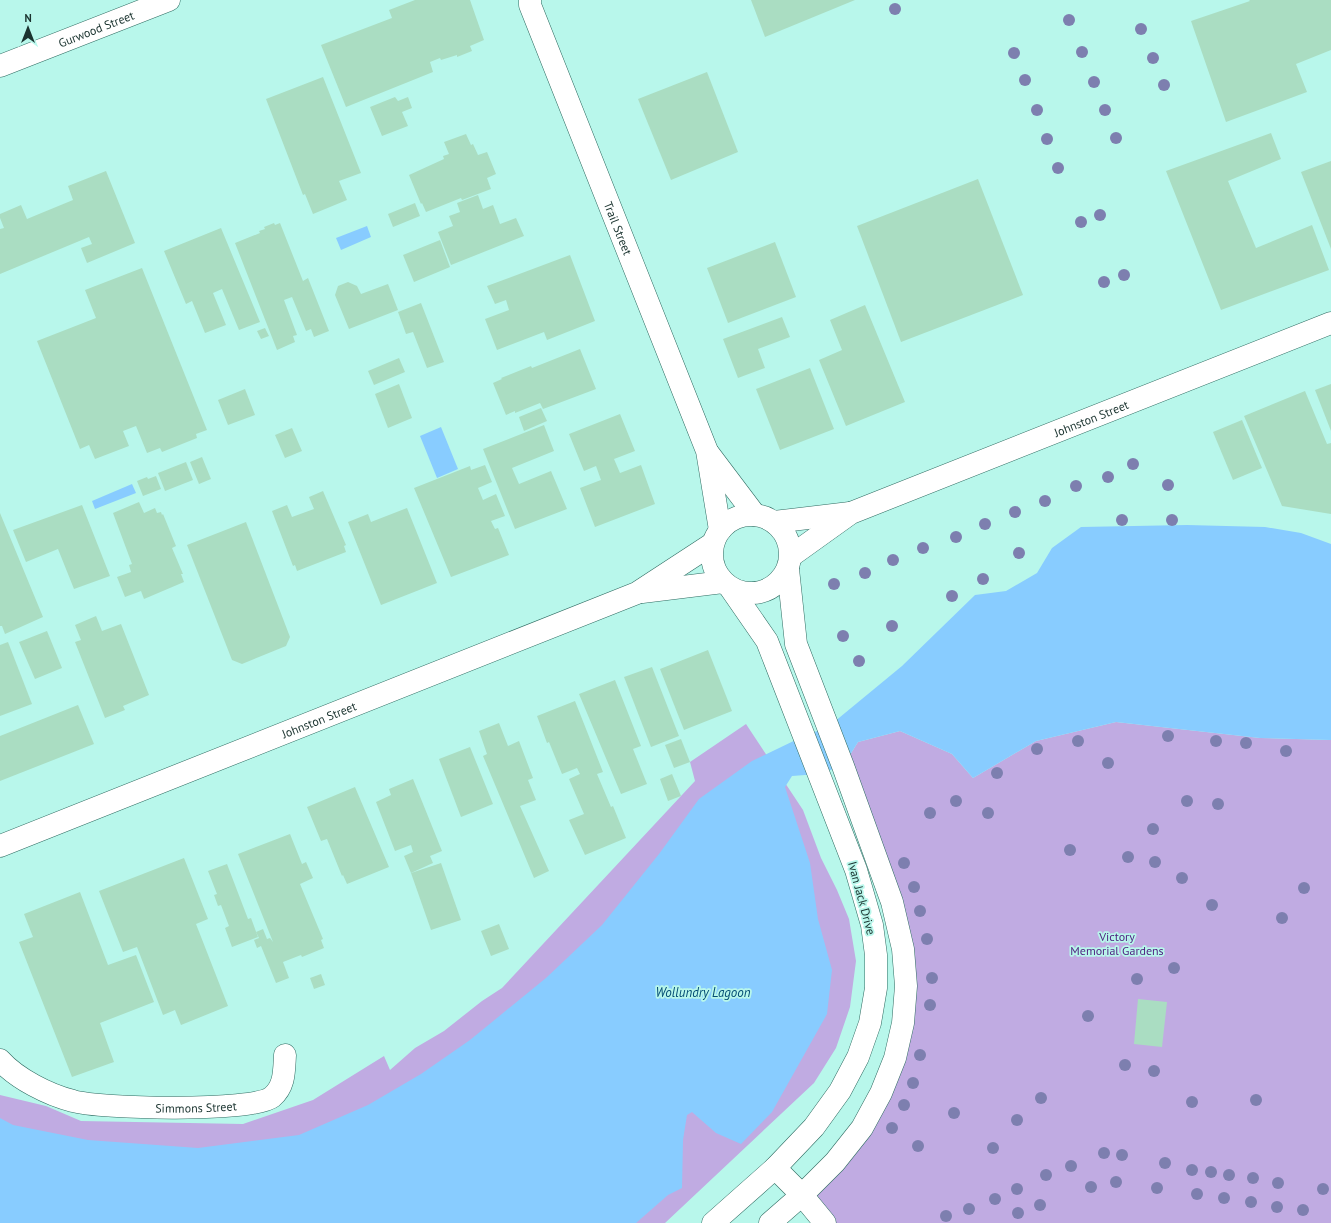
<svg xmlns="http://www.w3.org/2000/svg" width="1331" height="1223" font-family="'PT Sans',sans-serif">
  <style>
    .green { fill: #c0abe2 }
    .water { fill: #8cf }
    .building { fill: #aaddc2 }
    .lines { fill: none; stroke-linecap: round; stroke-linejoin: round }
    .minor-casing { stroke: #2e6b61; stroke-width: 23 }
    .major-casing { stroke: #2e6b61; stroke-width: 23 }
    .minor { stroke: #fff; stroke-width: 22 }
    .major { stroke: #fff; stroke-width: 22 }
    .tree { fill: #7d7faf }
    .labels { text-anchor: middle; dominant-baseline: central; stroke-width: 3.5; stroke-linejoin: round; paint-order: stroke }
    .street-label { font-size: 12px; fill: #1a332f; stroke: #b8f7eb }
    .park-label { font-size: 12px; fill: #4d1c7e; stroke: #b8f7eb }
    .water-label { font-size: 13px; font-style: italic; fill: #054d75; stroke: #b8f7eb }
  </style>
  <rect width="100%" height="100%" fill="#b8f7eb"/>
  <g class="green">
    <polygon points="1116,722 1260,738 1331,740 1331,1223 825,1223 802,1195 862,1128 906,986 843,766 858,742 900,731 952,754 973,778 1036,741"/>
    <polygon points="746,724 803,810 821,858 837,890 849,919 856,961 850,1007 836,1048 814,1083 665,1223 0,1223 0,1095 46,1106 81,1121 243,1124 313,1100 384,1056 390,1070 415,1048 444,1031 482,1001 502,988 695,781 690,762"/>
  </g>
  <g class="water">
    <polygon points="367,226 371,237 341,250 336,238"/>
    <polygon points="441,427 458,469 437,478 420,436"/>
    <polygon points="132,484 136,493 95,509 92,501"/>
    <polygon points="1187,525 1265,527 1301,533 1331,544 1331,740 1260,738 1116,722 1036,741 973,778 952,754 900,731 858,742 843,766 818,774 792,776 785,787 810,863 818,919 832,970 827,1014 772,1112 741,1144 716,1133 692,1112 687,1115 683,1140 682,1188 668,1195 636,1223 0,1223 0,1118 13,1125 88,1140 198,1148 299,1135 368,1105 421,1074 470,1040 546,978 602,925 659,854 699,799 752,761 804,736 828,727 902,666 975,595 1006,591 1037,573 1052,548 1081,527"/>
  </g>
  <g class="building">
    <polygon points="415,0 470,0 484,40 470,46 472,51 457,57 457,55 441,60 440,58 430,62 433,72 346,107 321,45 392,18 389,10"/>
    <polygon points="751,0 855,0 765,37"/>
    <polygon points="1249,0 1331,0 1331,50 1296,64 1307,92 1226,122 1191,21 1250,1"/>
    <polygon points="707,72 738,152 671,180 638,99"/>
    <polygon points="323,77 361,173 339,181 347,200 313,214 305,194 303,195 266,99"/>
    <polygon points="395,97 398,101 408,97 412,108 402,112 408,126 382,136 370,107"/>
    <polygon points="1271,133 1281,159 1228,181 1256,248 1312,225 1329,270 1221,310 1166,171"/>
    <polygon points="466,134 471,145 473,144 478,155 487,152 496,174 487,178 491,189 462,200 461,198 426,212 422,203 421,204 409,175 444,159 443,156 449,154 444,142"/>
    <polygon points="1331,161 1331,249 1301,172"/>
    <polygon points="106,171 135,243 87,263 81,248 92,244 89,237 0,274 0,229 4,228 0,218 0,214 21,205 27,219 39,214 73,200 68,186"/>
    <polygon points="978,179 1023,295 901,342 857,226"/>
    <polygon points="478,195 483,209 493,205 500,224 516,218 524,236 451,265 438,232 453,226 449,216 460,212 457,203"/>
    <polygon points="415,203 420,216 393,227 388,214"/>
    <polygon points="274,223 275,225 280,223 303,281 308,278 329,331 314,337 311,329 306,331 292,297 284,300 297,335 293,336 295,342 277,350 235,243 260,233 259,231 265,229 264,227"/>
    <polygon points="221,228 260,322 239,330 222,289 213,293 226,325 205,333 192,301 186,304 164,251"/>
    <polygon points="440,240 450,267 414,282 403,255"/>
    <polygon points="775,242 796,297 728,323 707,268"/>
    <polygon points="570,255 595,321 547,340 544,332 497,350 485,319 509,310 506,300 495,304 487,286"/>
    <polygon points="142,268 207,430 196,434 197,438 162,452 160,448 147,453 136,426 123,431 129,446 95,459 89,445 80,449 37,341 96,318 85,290"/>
    <polygon points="348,282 357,286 361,294 388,284 398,310 349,329 335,295 338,286"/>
    <polygon points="421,303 444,362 427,368 413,332 406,334 398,312"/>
    <polygon points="865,305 905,402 846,426 819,360 842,350 830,320"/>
    <polygon points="782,317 790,337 758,349 765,368 738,378 723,339"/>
    <polygon points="265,328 269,336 261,339 257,331"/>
    <polygon points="580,349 596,389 543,409 540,403 515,413 515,411 506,415 493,383 502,379 501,378 531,366 532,368"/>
    <polygon points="399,358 405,372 374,385 368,371"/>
    <polygon points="810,368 834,429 780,450 756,389"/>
    <polygon points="399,384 412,418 388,428 375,394"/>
    <polygon points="1331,384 1331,431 1315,390"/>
    <polygon points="245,389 255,415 228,425 218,400"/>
    <polygon points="1305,391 1327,444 1331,443 1331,514 1282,506 1244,416"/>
    <polygon points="541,408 547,421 524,431 519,417"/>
    <polygon points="620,414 635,451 614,459 620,473 641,465 655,504 595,527 580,488 601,480 596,466 584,471 569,434"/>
    <polygon points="1242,420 1262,468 1233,480 1213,432"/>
    <polygon points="544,425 554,451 512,468 519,484 551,471 567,509 515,529 483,449"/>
    <polygon points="292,428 302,451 285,458 275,435"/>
    <polygon points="202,457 211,479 199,484 190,462"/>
    <polygon points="186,462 193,480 165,491 158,473"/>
    <polygon points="485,465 492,482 478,488 483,500 496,494 505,516 491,521 495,529 498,528 509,555 451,577 414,488 470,466 471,470"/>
    <polygon points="156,476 161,489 143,496 137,481 147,477 148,479"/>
    <polygon points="323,491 346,545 344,546 346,552 297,571 295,565 293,566 272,511 287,505 292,517 314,509 309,497"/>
    <polygon points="139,502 144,513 155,508 157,513 161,512 162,515 163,514 176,546 172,548 183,574 181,574 184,582 144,599 141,591 125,597 117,577 131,572 129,565 132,564 113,513"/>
    <polygon points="82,505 110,576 74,589 58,549 26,562 13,530"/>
    <polygon points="407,508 437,583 381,605 348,522 368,514 371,522"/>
    <polygon points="0,513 43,617 5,634 2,626 0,626"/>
    <polygon points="246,522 290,637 286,646 242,664 232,660 187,545"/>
    <polygon points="96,616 102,631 121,624 149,695 123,706 125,710 105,718 75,642 81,640 75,625"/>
    <polygon points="47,631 62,668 35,679 19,642"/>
    <polygon points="8,642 32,704 0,716 0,645"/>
    <polygon points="708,650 732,711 684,730 660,669"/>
    <polygon points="652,667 679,736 651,747 624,677"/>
    <polygon points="615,680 641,746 633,749 647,784 621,794 579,694"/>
    <polygon points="575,701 603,772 597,774 611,807 613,806 626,838 585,855 569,820 584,814 569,779 580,774 577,768 562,774 549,742 547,743 537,716"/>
    <polygon points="78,705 94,744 0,781 0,736"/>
    <polygon points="499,723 508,746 519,741 533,778 528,780 536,800 520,806 549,871 534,878 483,756 487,754 479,731"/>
    <polygon points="681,739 690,762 674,768 665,745"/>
    <polygon points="470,747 493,804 461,817 439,759"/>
    <polygon points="672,774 681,796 668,801 660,779"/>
    <polygon points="413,779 442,851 430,856 433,863 411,873 404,856 413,852 411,845 395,851 376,802 391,795 389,789"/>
    <polygon points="355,787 389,867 347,884 343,875 342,876 327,839 321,841 307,807"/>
    <polygon points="290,834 302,864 306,862 313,878 300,884 323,939 321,940 324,948 302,957 301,955 283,962 289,978 276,983 261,946 257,948 254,940 259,938 256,932 263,929 267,939 270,938 273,942 238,854"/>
    <polygon points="184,858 208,919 196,924 228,1006 181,1025 175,1010 163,1015 137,947 123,952 99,891"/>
    <polygon points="441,863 461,920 431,930 411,873"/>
    <polygon points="227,864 248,919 251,918 258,937 232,947 225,928 229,926 221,905 218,906 214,895 217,894 208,871"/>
    <polygon points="80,892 108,965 136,955 154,1002 100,1023 114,1062 72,1077 19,942 33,937 24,914"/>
    <polygon points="499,924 509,949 491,956 481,931"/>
    <polygon points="321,974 325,985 314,989 310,978"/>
    <polygon points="1138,999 1167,1002 1162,1047 1134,1044"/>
  </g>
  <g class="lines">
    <g class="minor-casing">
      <g id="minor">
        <path id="s1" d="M530,0v5l177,446 13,79"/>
        <polyline points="709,454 755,515"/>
        <circle cx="751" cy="554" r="39"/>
        <polyline points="774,522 850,513"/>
        <path id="s2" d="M791,556l60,-43 480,-190"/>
        <polyline points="642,592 723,582"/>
        <path id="s3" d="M0,846l637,-253 75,-49"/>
        <path id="s4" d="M0,1060c17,19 49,35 73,41 27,8 180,11 199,-4 13,-11 12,-26 13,-42"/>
        <polyline points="775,1168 802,1195 825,1223"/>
        <polyline points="713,1223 775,1168 814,1127 840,1091 858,1057 870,1023 876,988 876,955 872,925 856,870 767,641 731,589"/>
        <polyline points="770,1223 802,1195 835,1162 862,1128 881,1093 895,1058 903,1023 906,986 903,949 892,902 843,766 796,644 788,569"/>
      </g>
    </g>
    <g class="major-casing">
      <g id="major">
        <path id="s5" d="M0,66l169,-66"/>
      </g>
    </g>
    <use href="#minor" class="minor"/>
    <use href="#major" class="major"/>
  </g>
  <g class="tree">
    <circle cx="895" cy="9" r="6"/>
    <circle cx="1069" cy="20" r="6"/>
    <circle cx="1141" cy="29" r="6"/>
    <circle cx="1082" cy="52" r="6"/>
    <circle cx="1014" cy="53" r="6"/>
    <circle cx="1153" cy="58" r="6"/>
    <circle cx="1025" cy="80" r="6"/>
    <circle cx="1094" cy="82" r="6"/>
    <circle cx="1164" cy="85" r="6"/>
    <circle cx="1037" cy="110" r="6"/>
    <circle cx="1105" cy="110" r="6"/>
    <circle cx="1116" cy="138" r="6"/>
    <circle cx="1047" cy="139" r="6"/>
    <circle cx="1058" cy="168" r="6"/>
    <circle cx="1100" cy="215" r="6"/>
    <circle cx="1081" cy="222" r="6"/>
    <circle cx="1124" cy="275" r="6"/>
    <circle cx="1104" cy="282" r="6"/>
    <circle cx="1133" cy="464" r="6"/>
    <circle cx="1108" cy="477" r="6"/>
    <circle cx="1168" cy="485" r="6"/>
    <circle cx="1076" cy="486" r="6"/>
    <circle cx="1045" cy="501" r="6"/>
    <circle cx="1015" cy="512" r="6"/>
    <circle cx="1122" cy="520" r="6"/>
    <circle cx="1172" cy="520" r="6"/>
    <circle cx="985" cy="524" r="6"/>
    <circle cx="956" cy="537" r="6"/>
    <circle cx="923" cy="548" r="6"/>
    <circle cx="1019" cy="553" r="6"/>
    <circle cx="893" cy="560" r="6"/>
    <circle cx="865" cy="573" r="6"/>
    <circle cx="983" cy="579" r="6"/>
    <circle cx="834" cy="584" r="6"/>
    <circle cx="952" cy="596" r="6"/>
    <circle cx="892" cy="626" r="6"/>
    <circle cx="843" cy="636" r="6"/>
    <circle cx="859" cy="661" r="6"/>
    <circle cx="1168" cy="736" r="6"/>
    <circle cx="1078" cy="741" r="6"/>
    <circle cx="1216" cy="741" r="6"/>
    <circle cx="1246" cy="743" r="6"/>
    <circle cx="1037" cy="749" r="6"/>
    <circle cx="1286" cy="751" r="6"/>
    <circle cx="1108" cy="763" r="6"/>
    <circle cx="997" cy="773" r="6"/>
    <circle cx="956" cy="801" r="6"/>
    <circle cx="1187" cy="801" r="6"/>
    <circle cx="1218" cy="804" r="6"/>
    <circle cx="930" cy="813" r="6"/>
    <circle cx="988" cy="813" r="6"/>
    <circle cx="1153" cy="829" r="6"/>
    <circle cx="1070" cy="850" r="6"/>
    <circle cx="1128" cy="857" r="6"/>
    <circle cx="1155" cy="862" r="6"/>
    <circle cx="904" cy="863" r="6"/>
    <circle cx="1182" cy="878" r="6"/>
    <circle cx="914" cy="887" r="6"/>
    <circle cx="1304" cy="888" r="6"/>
    <circle cx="1212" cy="905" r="6"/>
    <circle cx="920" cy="911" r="6"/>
    <circle cx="1282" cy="918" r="6"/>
    <circle cx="927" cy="939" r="6"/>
    <circle cx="1174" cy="968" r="6"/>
    <circle cx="932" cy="978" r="6"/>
    <circle cx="1137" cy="979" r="6"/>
    <circle cx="930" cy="1005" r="6"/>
    <circle cx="1088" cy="1016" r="6"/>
    <circle cx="920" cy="1055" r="6"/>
    <circle cx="1125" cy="1065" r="6"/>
    <circle cx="1154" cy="1071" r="6"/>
    <circle cx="913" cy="1083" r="6"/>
    <circle cx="1041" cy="1098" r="6"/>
    <circle cx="1256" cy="1100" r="6"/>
    <circle cx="1192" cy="1102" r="6"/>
    <circle cx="904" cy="1105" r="6"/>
    <circle cx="954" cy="1113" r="6"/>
    <circle cx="1017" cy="1120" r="6"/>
    <circle cx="892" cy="1128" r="6"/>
    <circle cx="918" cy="1146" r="6"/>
    <circle cx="993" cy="1148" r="6"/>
    <circle cx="1104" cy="1153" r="6"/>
    <circle cx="1122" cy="1155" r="6"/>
    <circle cx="1165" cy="1163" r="6"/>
    <circle cx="1071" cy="1166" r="6"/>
    <circle cx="1192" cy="1170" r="6"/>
    <circle cx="1211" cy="1172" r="6"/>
    <circle cx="1046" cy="1175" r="6"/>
    <circle cx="1229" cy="1175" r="6"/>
    <circle cx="1253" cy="1178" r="6"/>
    <circle cx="1116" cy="1182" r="6"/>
    <circle cx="1278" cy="1183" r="6"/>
    <circle cx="1091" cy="1187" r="6"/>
    <circle cx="1157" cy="1188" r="6"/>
    <circle cx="1017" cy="1189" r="6"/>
    <circle cx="1323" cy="1189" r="6"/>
    <circle cx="1197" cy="1194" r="6"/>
    <circle cx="1224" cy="1198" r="6"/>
    <circle cx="995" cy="1199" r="6"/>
    <circle cx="1251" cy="1202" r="6"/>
    <circle cx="1040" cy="1205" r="6"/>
    <circle cx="1277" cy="1207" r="6"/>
    <circle cx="969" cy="1209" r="6"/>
    <circle cx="1303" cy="1210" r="6"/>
    <circle cx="1018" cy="1213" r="6"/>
    <circle cx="946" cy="1216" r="6"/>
  </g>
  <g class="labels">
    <g class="street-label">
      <text stroke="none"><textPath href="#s5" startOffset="103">Gurwood Street</textPath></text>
      <text stroke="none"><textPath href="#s1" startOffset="245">Trail Street</textPath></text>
      <text stroke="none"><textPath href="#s2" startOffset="332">Johnston Street</textPath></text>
      <text stroke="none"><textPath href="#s3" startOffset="343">Johnston Street</textPath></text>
      <text transform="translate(862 898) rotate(75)">Ivan Jack Drive</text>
      <text stroke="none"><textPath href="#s4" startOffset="208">Simmons Street</textPath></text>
    </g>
    <g class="park-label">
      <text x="1117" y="936">Victory<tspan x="1117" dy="14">Memorial Gardens</tspan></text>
    </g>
    <g class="water-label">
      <text x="703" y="992">Wollundry Lagoon</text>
    </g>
  </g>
  <g transform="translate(28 28)" stroke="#b8f7eb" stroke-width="3" paint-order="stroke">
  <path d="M0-3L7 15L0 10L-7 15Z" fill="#1a332f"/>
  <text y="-6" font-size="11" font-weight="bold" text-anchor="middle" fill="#1a332f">N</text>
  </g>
</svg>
